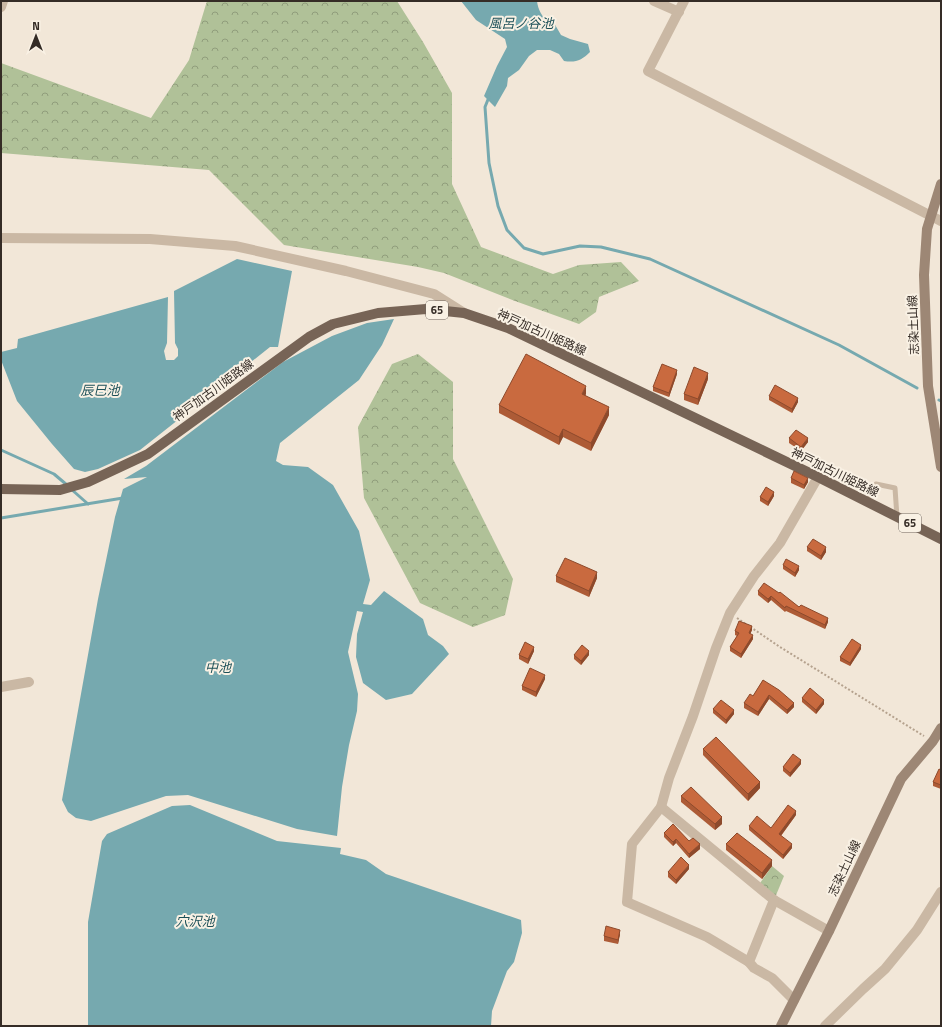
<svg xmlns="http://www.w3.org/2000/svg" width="942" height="1027" font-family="'Titillium Web','Noto Sans JP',sans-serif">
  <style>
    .forest { fill: url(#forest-crowns) }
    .water { fill: #76a9af }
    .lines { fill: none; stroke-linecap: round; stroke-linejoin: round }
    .stream { stroke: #76a9af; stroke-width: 3 }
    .path { stroke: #b5a28e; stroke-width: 2; stroke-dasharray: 2 2; stroke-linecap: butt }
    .lane { stroke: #cab8a4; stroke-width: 5 }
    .street { stroke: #cab8a4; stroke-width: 10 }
    .secondary { stroke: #9d8775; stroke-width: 10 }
    .primary { stroke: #776456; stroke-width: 10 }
    .wall { fill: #ad5b36 }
    .shaded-wall { fill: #8d4a2c }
    .building { fill: #c96a3f; stroke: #8d4a2c }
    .labels { text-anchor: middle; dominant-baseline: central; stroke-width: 4; stroke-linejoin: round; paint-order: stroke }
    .shield { fill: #f9f1e4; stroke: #70675f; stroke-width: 1 }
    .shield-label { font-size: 11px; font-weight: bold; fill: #352c26 }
    .street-label { font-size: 12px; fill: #352c26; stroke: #f9f1e4 }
    .water-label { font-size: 13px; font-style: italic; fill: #1b4f57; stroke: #f9f1e4 }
  </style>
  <defs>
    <pattern id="forest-crowns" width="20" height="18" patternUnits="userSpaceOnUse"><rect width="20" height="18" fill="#b0c198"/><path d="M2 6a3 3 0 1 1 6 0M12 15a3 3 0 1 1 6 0" fill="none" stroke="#909d7c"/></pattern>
  </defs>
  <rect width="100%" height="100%" fill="#f2e7d8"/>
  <g class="forest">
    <polygon points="207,1 397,1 423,42 452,93 452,184 481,247 553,274 579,265 621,262 639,281 599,297 596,312 579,324 515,301 444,273 418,267 284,245 209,170 1,153 1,63 151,118 189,60"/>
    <polygon points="418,354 453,382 453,459 513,579 505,615 473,627 420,603 364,498 358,427 392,364"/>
    <polygon points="772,866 784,876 774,900 758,886"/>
  </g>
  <g class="water">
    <path d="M461,1h76c1,9 5,15 11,22h6l7,12 9,4 18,5 2,8c-8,8 -14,11 -26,9l-5,-7 -9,-4h-13l-8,6 -10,14 -11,8 -1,8 -12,21 -11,-11 13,-30 10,-19 -2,-8 -29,-19z"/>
    <polygon points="237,259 292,271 278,347 270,347 140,450 98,469 85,472 74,469 52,444 17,401 1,360 1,352 17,348 18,339 168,297 167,343 164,351 166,360 174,360 178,356 178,349 175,343 174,291"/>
    <polygon points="394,319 382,345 359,380 280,443 276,461 283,465 308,467 333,485 359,531 370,580 363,604 371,605 384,591 423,619 428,635 443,646 449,654 412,694 386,700 363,683 356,657 357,634 363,612 357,611 348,652 358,694 357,711 349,745 342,787 337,836 297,829 188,795 166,796 91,821 76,818 68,812 62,800 98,599 115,517 123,489 147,477 124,479 146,466 283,362 332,336 367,323"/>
    <polygon points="190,805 277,841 341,848 340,854 366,860 386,874 521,920 522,933 514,962 507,971 492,1011 491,1026 88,1026 88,922 102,841 107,834 172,806"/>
  </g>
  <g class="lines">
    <g class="stream">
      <polyline points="489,97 485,107 489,163 498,206 507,230 524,248 543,254 580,246 601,247 650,259 839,345 917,388"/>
      <polyline points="939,400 941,401"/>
      <polyline points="1,450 54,474 67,485"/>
      <polyline points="71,489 88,504"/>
      <polyline points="1,518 123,498"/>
    </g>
    <polyline class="path" points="737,618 780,647 924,736"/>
    <polyline class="lane" points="866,502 876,484 895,488 897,517"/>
    <g class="street">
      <polyline points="654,1 679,12"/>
      <polyline points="684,1 648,71 941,221"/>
      <polyline points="1,7 3,1"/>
      <polyline points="1,238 150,239 235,246 346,271 434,294 464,313"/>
      <polyline points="1,687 29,682"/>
      <polyline points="661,807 774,900 829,931"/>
      <polyline points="774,900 749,962 754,968 772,978 794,1000"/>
      <polyline points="749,962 707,937 627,902 632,844 661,807 669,778 693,716 716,648 730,613 754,576 780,543 818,477"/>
      <polyline points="825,1026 863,989 885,969 917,930 941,892"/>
    </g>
    <g class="secondary">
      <polyline points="941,184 927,229 924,275 928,386 941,467"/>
      <polyline points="781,1026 829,931 901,779 933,741 941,728"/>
    </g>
    <polyline class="primary" points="1,489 60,490 88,482 148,454 309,337 333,324 378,313 426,309 464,313 508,328 818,477 941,539"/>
  </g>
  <g class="wall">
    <polygon points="677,374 669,397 653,391 653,387"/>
    <polygon points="708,379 698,405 684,400 684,394"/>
    <polygon points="586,394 585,395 609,415 591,451 563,437 559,445 499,413 499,405"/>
    <polygon points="769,396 798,402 792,413 769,400"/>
    <polygon points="789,438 808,442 801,451 789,443"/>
    <polygon points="791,478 808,482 804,489 791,483"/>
    <polygon points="774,496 768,506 760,501 760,497"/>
    <polygon points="807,547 826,552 821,560 807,551"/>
    <polygon points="783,565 799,570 795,577 783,569"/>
    <polygon points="556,576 597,578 589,597 556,582"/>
    <polygon points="758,591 779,593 799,607 828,622 825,629 786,611 785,612 771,600 768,603 758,595"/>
    <polygon points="752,630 750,634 753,639 741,658 730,651 730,647 737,636 735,635 735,631"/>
    <polygon points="861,649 850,666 840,661 840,657"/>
    <polygon points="534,651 528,664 519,659 519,655"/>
    <polygon points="574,655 589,655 581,665 574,659"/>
    <polygon points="545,679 536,697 522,690 522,686"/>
    <polygon points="763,680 794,707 787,714 769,699 758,716 744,708 744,703 753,696"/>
    <polygon points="802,698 824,704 816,714 802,702"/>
    <polygon points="713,709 734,714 726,724 713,713"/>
    <polygon points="703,749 760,788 748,801 703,755"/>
    <polygon points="801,764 790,777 783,771 783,767"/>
    <polygon points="941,770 941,789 933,786 933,782"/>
    <polygon points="681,796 722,824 715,830 681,802"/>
    <polygon points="796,815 781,836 792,848 783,859 749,830 749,826 771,828"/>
    <polygon points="664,833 689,841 700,849 689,858 676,843 673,846 664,837"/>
    <polygon points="726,844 772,866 762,879 726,850"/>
    <polygon points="689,869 676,884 668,877 668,872"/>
    <polygon points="620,934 618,944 604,941 604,936"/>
  </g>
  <g class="shaded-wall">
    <polygon points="677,370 677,374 669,397 669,393"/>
    <polygon points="708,373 708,379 698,405 698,399"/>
    <polygon points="586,386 586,394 582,402 582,394"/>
    <polygon points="798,398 798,402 792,413 792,409"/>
    <polygon points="609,407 609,415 591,451 591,443"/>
    <polygon points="563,429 563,437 559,445 559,437"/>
    <polygon points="808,438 808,442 801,451 801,447"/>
    <polygon points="808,478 808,482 804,489 804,485"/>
    <polygon points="774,492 774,496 768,506 768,502"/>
    <polygon points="826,547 826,552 821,560 821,556"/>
    <polygon points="799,566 799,570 795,577 795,573"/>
    <polygon points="597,572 597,578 589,597 589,591"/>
    <polygon points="771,596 771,600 768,603 768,599"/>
    <polygon points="828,618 828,622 825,629 825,625"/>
    <polygon points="752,626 752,630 749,637 749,633"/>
    <polygon points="753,635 753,639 741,658 741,654"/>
    <polygon points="861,645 861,649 850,666 850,663"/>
    <polygon points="534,647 534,651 528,664 528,659"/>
    <polygon points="589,651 589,655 581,665 581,661"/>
    <polygon points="545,675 545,679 536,697 536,692"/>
    <polygon points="769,695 769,699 758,716 758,712"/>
    <polygon points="824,700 824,704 816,714 816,710"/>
    <polygon points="794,703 794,707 787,714 787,710"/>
    <polygon points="734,710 734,714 726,724 726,720"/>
    <polygon points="801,760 801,764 790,777 790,773"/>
    <polygon points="760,782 760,788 748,801 748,794"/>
    <polygon points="796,811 796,815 779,838 779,834"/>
    <polygon points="722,817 722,824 715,830 715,824"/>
    <polygon points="676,839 676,843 673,846 673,842"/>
    <polygon points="700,844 700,849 689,858 689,854"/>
    <polygon points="792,844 792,848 783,859 783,855"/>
    <polygon points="772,860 772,866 762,879 762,873"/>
    <polygon points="689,865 689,869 676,884 676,880"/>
    <polygon points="620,930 620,934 618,944 618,940"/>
  </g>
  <g class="building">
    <polygon points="526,354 586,386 582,394 609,407 591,443 563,429 559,437 499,405"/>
    <polygon points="662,364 677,370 669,393 653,387"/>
    <polygon points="694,367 708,373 698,399 684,394"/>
    <polygon points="775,385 798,398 792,409 769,396"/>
    <polygon points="796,430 808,438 801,447 789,438"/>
    <polygon points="794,471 808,478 804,485 791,478"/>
    <polygon points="766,487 774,492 768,502 760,497"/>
    <polygon points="813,539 826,547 821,556 807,547"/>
    <polygon points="565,558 597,572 589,591 556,576"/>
    <polygon points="786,559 799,566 795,573 783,565"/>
    <polygon points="764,583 779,593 780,592 799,607 801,605 828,618 825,625 786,606 785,608 771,596 768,599 758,591"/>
    <polygon points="739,621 752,626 749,633 753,635 741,654 730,647 739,633 735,631"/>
    <polygon points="852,639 861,645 850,663 840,657"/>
    <polygon points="525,642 534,647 528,659 519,655"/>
    <polygon points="582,645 589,651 581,661 574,655"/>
    <polygon points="530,668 545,675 536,692 522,686"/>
    <polygon points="763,680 779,690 794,703 787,710 769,695 758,712 744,703 750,694 753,696"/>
    <polygon points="810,688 824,700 816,710 802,698"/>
    <polygon points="721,700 734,710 726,720 713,709"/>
    <polygon points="716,737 760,782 748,794 703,749"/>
    <polygon points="793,754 801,760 790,773 783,767"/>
    <polygon points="939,769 941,770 941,785 933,782"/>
    <polygon points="691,787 722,817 715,824 681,796"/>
    <polygon points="788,805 796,811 779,834 792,844 783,855 749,826 757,816 771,828"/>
    <polygon points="673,824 689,841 693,838 700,844 689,854 676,839 673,842 664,833"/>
    <polygon points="737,833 772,860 762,873 726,844"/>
    <polygon points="681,857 689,865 676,880 668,872"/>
    <polygon points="606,926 620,930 618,940 604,936"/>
  </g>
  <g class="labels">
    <g class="shield">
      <rect x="426" y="301" width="22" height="18" rx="3"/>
      <rect x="899" y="514" width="22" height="18" rx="3"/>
    </g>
    <g class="shield-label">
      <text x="437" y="310">65</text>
      <text x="910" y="523">65</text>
    </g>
    <g class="street-label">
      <text transform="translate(913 325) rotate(-92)">志染土山線</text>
      <text transform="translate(542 332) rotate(24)">神戸加古川姫路線</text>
      <text transform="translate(213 390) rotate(-36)">神戸加古川姫路線</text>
      <text transform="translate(835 472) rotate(26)">神戸加古川姫路線</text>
      <text transform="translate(844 868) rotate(-65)">志染土山線</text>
    </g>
    <g class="water-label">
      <text x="521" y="23">風呂ノ谷池</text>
      <text x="100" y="390">辰巳池</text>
      <text x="218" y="667">中池</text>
      <text x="195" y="921">穴沢池</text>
    </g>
  </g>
  <rect width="942" height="1027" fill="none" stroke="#352c26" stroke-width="4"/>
  <g transform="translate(36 36)" stroke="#f9f1e4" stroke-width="3" paint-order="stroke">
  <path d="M0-3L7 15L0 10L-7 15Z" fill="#352c26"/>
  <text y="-6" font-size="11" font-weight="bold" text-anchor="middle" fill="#352c26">N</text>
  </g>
</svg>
